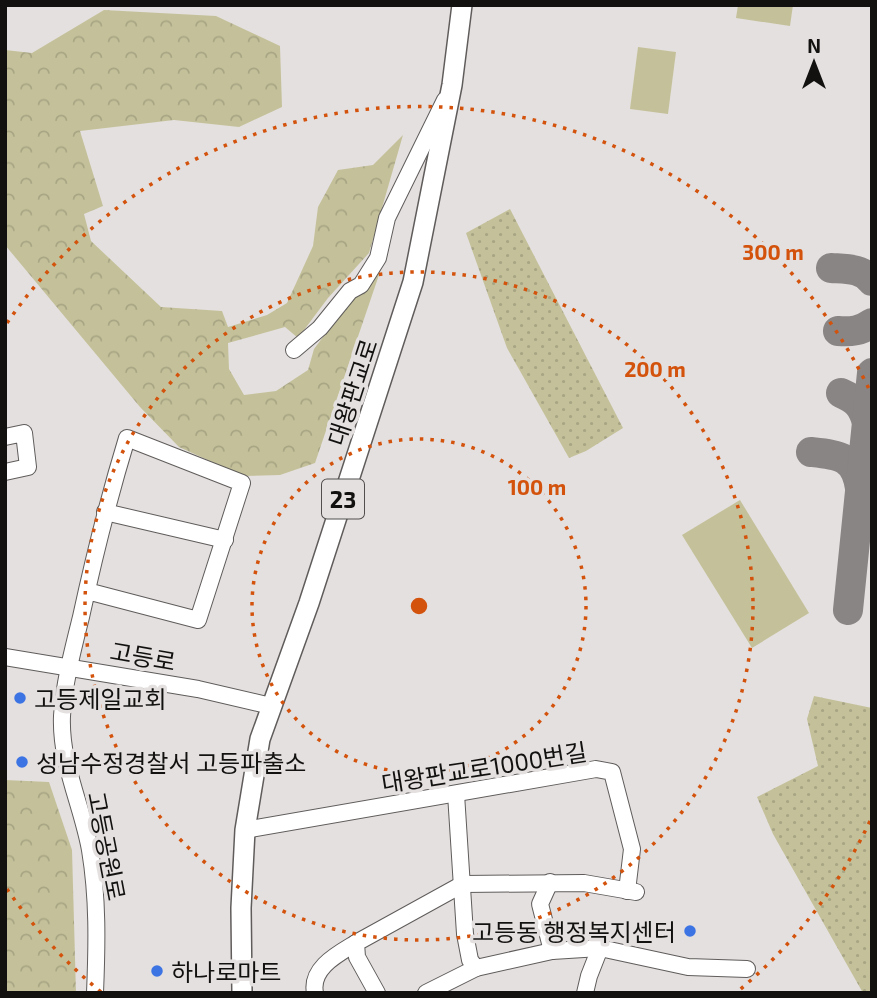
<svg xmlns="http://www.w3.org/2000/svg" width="877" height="998" font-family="'Exo 2','Noto Sans KR',sans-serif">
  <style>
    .grass { fill: url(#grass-dots) }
    .forest { fill: url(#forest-crowns) }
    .pitch { fill: #c4c19a }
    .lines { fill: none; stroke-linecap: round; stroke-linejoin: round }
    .taxiway { stroke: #888584; stroke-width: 30 }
    .minor-casing { stroke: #5f5c5b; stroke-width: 18 }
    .major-casing { stroke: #5f5c5b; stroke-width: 22 }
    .minor { stroke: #fff; stroke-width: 16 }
    .major { stroke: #fff; stroke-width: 19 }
    .ring { fill: none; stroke: #d3520c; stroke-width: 3.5; stroke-dasharray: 3.5 7 }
    .poi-dot { fill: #3d74e4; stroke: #e4e0df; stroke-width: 2.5 }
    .labels { text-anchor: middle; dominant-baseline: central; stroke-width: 7; stroke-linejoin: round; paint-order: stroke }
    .shield { fill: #e4e0df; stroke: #514f4e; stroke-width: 2 }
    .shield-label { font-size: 23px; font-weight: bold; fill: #121110 }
    .street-label { font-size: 24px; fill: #121110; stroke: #e4e0df }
    .poi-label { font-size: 24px; fill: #121110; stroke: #e4e0df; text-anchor: start }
    .centre { fill: #d3520c; stroke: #e4e0df; stroke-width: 3.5 }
    .ring-label { font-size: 21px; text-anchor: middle; font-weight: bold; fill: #d3520c; stroke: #e4e0df; stroke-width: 7; stroke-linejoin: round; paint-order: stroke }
  </style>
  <defs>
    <pattern id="grass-dots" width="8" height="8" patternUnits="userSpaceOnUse" patternTransform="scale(1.75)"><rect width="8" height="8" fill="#c4c19a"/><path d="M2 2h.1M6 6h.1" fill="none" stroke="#a7a584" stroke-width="1.8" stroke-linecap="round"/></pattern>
    <pattern id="forest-crowns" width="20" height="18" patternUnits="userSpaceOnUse" patternTransform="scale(1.75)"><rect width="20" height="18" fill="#c4c19a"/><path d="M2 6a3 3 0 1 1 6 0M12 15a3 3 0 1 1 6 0" fill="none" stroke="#a7a584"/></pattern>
  </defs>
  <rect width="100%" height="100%" fill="#e4e0df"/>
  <g class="grass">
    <polygon points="510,209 623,428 586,451 569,458 507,348 466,233"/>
    <polygon points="814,696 872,708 872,993 863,993 773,834 757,797 818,766 807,719"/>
  </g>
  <g class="forest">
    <polygon points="104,10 216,16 280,46 282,107 239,127 174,120 80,131 103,206 84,214 91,241 161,307 222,311 228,327 267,315 287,303 313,246 318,207 338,170 373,165 403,135 369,253 328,298 298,338 285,327 228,343 229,369 244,395 276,391 308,370 314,349 344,309 381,269 315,463 280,475 243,476 179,447 140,407 5,245 5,50 32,53"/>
    <polygon points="5,780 49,782 72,850 76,993 5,993"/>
  </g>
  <g class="pitch">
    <polygon points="738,5 793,5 790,26 736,18"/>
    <polygon points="638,47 676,52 668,114 630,109"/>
    <polygon points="740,500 809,613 752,648 682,535"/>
  </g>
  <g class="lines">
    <g class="taxiway">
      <path d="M831,268c15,1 31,0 41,13"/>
      <path d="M838,331c13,1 23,0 34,-8"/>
      <path d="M841,393c16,7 21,13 26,29"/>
      <path d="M811,452c28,3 44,4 49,36"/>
      <polyline points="848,610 872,373"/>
    </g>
    <g class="minor-casing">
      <g id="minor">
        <polyline points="294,350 320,328 350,291 361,285 378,258 387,218 445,100"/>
        <polyline points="5,437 24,433 28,467 5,472"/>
        <polyline points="105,512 225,540"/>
        <path d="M87,591l111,29 44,-137 -115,-45c-18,59 -33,119 -46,179 -8,32 -17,66 -19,99 -2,47 20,89 28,134 8,48 7,95 5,143"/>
        <polyline points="5,657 198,689 271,706"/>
        <polyline points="456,794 465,934 470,960 476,968"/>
        <polyline points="245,830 596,769 612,772 632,849 627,891"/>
        <polyline points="550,882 540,904 552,951"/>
        <path d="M315,993c-5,-25 23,-39 41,-50"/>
        <polyline points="377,993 357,957 356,943 463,884 584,883 636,892"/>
        <polyline points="426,993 476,968 552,951 600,948 688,967 747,969"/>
        <polyline points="585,993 589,976 600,948"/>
      </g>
    </g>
    <g class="major-casing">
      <polyline id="major" points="242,993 241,908 245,830 260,739 309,603 413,282 452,85 462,5"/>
    </g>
    <use href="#minor" class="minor"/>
    <use href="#major" class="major"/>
  </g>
  <g class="ring">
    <circle cx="419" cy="606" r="167"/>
    <circle cx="419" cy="606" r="334"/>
    <path d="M870 821A500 500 0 0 1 737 992M101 992A500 500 0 0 1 7 889M7 323A500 500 0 0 1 870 391"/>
  </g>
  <g class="poi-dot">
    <circle cx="20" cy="698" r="7"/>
    <circle cx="22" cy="762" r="7"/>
    <circle cx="690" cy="931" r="7"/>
    <circle cx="157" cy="971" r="7"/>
  </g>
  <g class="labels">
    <rect class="shield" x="322" y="479.5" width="42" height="39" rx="5"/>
    <g class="shield-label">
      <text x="343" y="499">23</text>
    </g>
    <g class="street-label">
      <text transform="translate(352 392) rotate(-72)">대왕판교로</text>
      <text transform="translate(143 656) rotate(10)">고등로</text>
      <text transform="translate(484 767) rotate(-9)">대왕판교로1000번길</text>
      <text transform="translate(107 846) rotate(79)">고등공원로</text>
    </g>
    <g class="poi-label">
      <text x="34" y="698">고등제일교회</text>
      <text x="36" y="762">성남수정경찰서 고등파출소</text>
      <text x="676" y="931" text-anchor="end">고등동 행정복지센터</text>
      <text x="171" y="971">하나로마트</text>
    </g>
  </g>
  <circle cx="419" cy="606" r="10" class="centre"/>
  <g class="ring-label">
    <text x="773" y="260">300 m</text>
    <text x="655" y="377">200 m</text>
    <text x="537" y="495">100 m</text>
  </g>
  <rect width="877" height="998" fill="none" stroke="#121110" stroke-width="14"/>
  <g transform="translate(814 63)" stroke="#e4e0df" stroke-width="5" paint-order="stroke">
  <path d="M0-5L12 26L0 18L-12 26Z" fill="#121110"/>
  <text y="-10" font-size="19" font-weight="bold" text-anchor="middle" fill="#121110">N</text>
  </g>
</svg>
